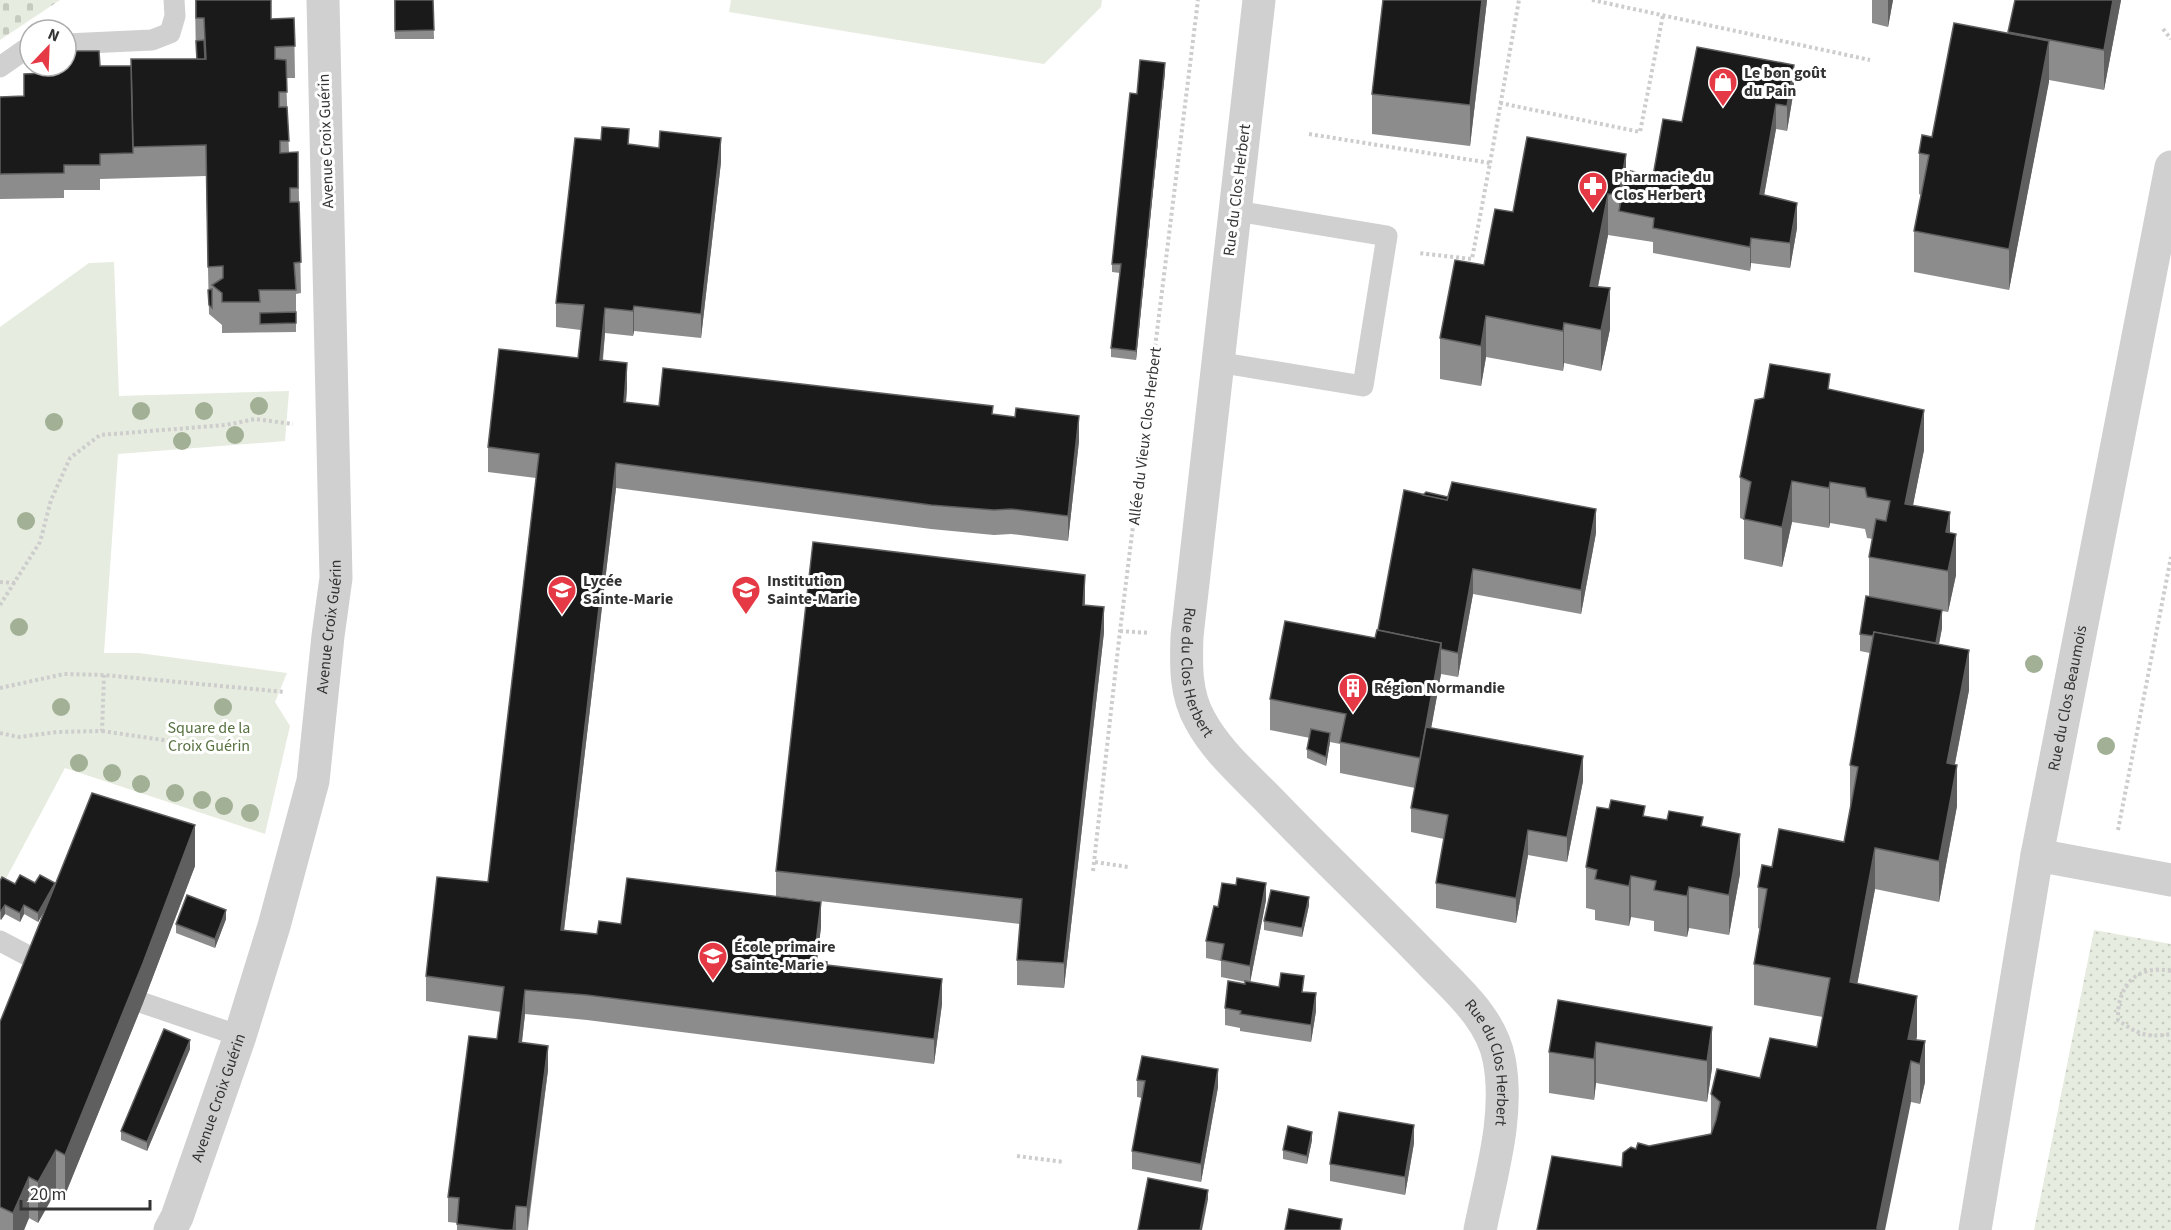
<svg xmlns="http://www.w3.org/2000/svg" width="2171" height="1230" font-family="'Source Sans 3',sans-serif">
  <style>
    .cemetery { fill: url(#cemetery-stones) }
    .park { fill: #e6ecdf }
    .garden { fill: url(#garden-dots) }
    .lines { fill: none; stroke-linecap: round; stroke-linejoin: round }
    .path { stroke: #cdcdcd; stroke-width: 4; stroke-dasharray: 3 3; stroke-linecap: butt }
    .service { stroke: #d0d0d0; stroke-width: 21 }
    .minor { stroke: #d0d0d0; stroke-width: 33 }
    .tertiary { stroke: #d0d0d0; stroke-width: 33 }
    .tree { fill: #a2b095 }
    .wall { fill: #8c8c8c }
    .shaded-wall { fill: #5f5f5f }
    .building { fill: #1a1a1a; stroke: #5f5f5f; stroke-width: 1.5 }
    .labels { text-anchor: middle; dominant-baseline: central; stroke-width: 6; stroke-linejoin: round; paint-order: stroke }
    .poi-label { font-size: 16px; font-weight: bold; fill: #333; stroke: #fff; text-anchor: start }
    .street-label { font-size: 16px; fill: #333; stroke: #fff }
    .park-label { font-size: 16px; fill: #56703f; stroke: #fff }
  </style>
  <defs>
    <pattern id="cemetery-stones" width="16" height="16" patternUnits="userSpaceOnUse" patternTransform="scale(1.5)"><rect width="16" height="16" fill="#e6ecdf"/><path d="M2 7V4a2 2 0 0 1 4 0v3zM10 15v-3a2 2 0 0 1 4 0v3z" fill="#c6cbc0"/></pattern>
    <pattern id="garden-dots" width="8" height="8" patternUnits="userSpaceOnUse" patternTransform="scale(1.5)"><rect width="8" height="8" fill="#e6ecdf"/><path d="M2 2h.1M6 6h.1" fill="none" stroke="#c6cbc0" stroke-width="1.8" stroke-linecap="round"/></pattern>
  </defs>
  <rect width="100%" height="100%" fill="#fff"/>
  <polygon class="cemetery" points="0,0 60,0 0,40"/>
  <g class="park">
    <polygon points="731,0 1102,0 1101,7 1044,64 729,12"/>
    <polygon points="114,262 119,396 289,391 285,441 118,454 104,653 139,653 287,673 275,702 290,726 265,834 65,768 2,886 0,884 0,327 89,263"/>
  </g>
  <polygon class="garden" points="2094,930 2171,944 2171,1230 2034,1230"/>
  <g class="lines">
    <g class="path">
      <polyline points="1592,0 1870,60"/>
      <polyline points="2163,29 2171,39"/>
      <polyline points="1500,103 1640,132 1663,15"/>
      <polyline points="1309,134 1490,163 1472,259 1418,253"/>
      <polyline points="1490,163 1519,0"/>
      <polyline points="0,582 15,583"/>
      <polyline points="0,605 40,542 51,500 70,458 100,435 226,425 255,419 293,424"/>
      <polyline points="1120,631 1150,633"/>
      <polyline points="0,688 64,674 104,675 285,692"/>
      <polyline points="102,731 238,751"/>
      <polyline points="0,733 19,737 57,732 102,731 104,675"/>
      <polyline points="2118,830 2171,557"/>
      <polyline points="1095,862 1128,867"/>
      <polyline points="1093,871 1120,631 1198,0"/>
      <path d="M2171,971c-36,-7 -54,16 -53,49 19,14 29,18 53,14"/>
      <polyline points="1017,1156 1064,1162"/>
    </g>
    <g class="service">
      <polyline points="66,44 152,40 170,33 175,16 174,0"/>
      <polyline points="0,67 30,46"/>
      <polyline points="1217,362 1363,386 1387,236 1236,211"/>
      <polyline points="0,941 40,962"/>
      <polyline points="143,1003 240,1036"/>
    </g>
    <g class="minor">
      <path id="s1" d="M1259,0l-72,636c-1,28 -2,58 13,84 17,32 47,57 71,82 53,55 108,107 161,162 27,28 59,55 67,95 11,56 -8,116 -19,171"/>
      <polyline points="2037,855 2171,880"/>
      <path id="s2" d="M1975,1230l62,-375 134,-688"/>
    </g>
    <path class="tertiary" id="s3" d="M170,1230l7,-13 63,-181 34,-110 39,-145 15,-145 8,-58 -13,-578"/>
  </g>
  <g class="tree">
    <circle cx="259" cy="406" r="9"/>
    <circle cx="141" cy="411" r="9"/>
    <circle cx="204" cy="411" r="9"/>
    <circle cx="54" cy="422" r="9"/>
    <circle cx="235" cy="435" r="9"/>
    <circle cx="182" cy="441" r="9"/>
    <circle cx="26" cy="521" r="9"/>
    <circle cx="19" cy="627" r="9"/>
    <circle cx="2034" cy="664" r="9"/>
    <circle cx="61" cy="707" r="9"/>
    <circle cx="223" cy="707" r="9"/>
    <circle cx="2106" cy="746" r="9"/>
    <circle cx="79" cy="763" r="9"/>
    <circle cx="112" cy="773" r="9"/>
    <circle cx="141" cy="784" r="9"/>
    <circle cx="175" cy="793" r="9"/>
    <circle cx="202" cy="800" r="9"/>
    <circle cx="224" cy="806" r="9"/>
    <circle cx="250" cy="813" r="9"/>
  </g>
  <g class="wall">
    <polygon points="195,0 271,0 271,19 294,18 295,78 286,78 289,153 298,152 301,293 296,294 296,332 222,333 222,325 209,314 206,176 100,179 100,190 64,190 64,198 0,199 0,97 24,96 24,74 48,73 48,66 131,66 196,59"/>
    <polygon points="394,0 433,0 434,39 395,39"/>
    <polygon points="1383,0 1487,0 1470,146 1372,134 1372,94"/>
    <polygon points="1872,0 1893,0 1888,27 1872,23"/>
    <polygon points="2015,0 2121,0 2104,90 2049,80 2009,290 1914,272 1914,231 1921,195 1919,194 1919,153 2008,33"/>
    <polygon points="1165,72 1136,360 1111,357 1111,348 1120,273 1112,272 1112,264 1137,94"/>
    <polygon points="1794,89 1787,131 1776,129 1764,195 1797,228 1790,268 1751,263 1750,271 1653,253 1653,242 1608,235 1598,287 1610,329 1601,371 1564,363 1563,371 1486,357 1481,386 1440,379 1440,338 1484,265 1513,212 1626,170 1653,176 1682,122"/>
    <polygon points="629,145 721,162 701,338 634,331 633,336 605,333 603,360 627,388 626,402 659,406 993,414 1079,441 1068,541 1011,534 994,535 931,529 616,488 564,931 597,934 621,924 821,927 817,961 942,1004 934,1064 587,1020 525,1014 522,1042 548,1070 528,1230 457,1230 457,1223 448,1222 448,1197 497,1039 501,1012 426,1001 426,976 488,882 536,478 488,472 488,447 578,358 581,330 556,327 556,303"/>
    <polygon points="1830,389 1924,450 1913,505 1950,533 1956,575 1948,612 1942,611 1942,628 1939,644 1969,690 1955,764 1957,806 1939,902 1875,889 1857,984 1917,1036 1916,1040 1925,1082 1920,1104 1911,1102 1622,1167 1636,1149 1711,1134 1711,1094 1760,1078 1817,1047 1823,1017 1754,1005 1754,964 1760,929 1758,928 1758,887 1772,867 1844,842 1851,806 1850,806 1850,765 1870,653 1860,651 1860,634 1869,597 1869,557 1873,539 1867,538 1865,529 1830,523 1829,528 1792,522 1782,567 1744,559 1744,520 1740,518 1740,477"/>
    <polygon points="1404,490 1596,533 1581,614 1473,594 1458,677 1441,674 1431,728 1583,781 1567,862 1528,855 1516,923 1436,908 1436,883 1444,839 1411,832 1411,808 1415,788 1340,773 1340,744 1330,742 1326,766 1307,758 1307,749 1310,738 1270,730 1270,699 1375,638 1378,630"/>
    <polygon points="1085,599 1085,606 1104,632 1064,988 1017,985 1017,960 1020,924 776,896 776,871"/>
    <polygon points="1645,816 1703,827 1740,874 1729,935 1689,928 1687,937 1654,931 1654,921 1631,917 1629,926 1595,920 1595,910 1586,908 1586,867"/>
    <polygon points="195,866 143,1003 65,1195 56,1191 38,1223 29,1218 24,1230 0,1230 0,1022 45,910 38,922 24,914 20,922 5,914 1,920 0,919 0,881 15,884 55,883"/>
    <polygon points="1266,900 1250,982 1304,992 1316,1011 1311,1042 1240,1031 1240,1028 1225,1025 1225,1008 1245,984 1245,982 1221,977 1221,961 1206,958 1206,941 1218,907"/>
    <polygon points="1309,905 1302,937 1264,930 1264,921"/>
    <polygon points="226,919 215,948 176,933 176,924"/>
    <polygon points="1558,1000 1712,1027 1712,1068 1707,1102 1596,1083 1594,1100 1549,1093 1549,1052"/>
    <polygon points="190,1049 147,1151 121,1140 121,1131"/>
    <polygon points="1137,1080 1218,1087 1201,1182 1132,1169 1132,1151 1142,1098 1137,1097"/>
    <polygon points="1312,1140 1307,1164 1283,1159 1283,1150"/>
    <polygon points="1414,1143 1405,1195 1330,1181 1330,1164"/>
  </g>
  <g class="shaded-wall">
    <polygon points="1482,0 1487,0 1470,146 1470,105"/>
    <polygon points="1888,0 1893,0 1888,27"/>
    <polygon points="2113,0 2121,0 2104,90 2104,50"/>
    <polygon points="2049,41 2049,82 2009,290 2009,249"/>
    <polygon points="1165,63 1165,72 1136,360 1136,351"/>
    <polygon points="1794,65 1794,89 1787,131 1787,106"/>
    <polygon points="1776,104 1776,129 1760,218 1760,194"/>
    <polygon points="721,138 721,162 701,338 701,314"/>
    <polygon points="1626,154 1626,195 1619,211 1619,195"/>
    <polygon points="1608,194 1608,235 1590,326 1590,286"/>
    <polygon points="1797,203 1797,228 1790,268 1790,243"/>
    <polygon points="1751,238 1751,263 1750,271 1750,247"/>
    <polygon points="1610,288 1610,329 1601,371 1601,330"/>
    <polygon points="634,306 634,331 633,336 633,311"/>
    <polygon points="605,308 605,333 600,385 600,360"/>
    <polygon points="1486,316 1486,357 1481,386 1481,346"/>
    <polygon points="1564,323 1564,363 1563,371 1563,331"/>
    <polygon points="627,363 627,388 624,427 624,402"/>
    <polygon points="1924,410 1924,450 1905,545 1905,504"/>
    <polygon points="1079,416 1079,441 1068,541 1068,516"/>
    <polygon points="616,463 616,488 561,955 561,930"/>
    <polygon points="1792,481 1792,522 1782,567 1782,527"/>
    <polygon points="1830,482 1830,523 1829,528 1829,488"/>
    <polygon points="1596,509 1596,533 1581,614 1581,590"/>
    <polygon points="1950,512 1950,553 1946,573 1946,532"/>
    <polygon points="1956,534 1956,575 1948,612 1948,571"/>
    <polygon points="1473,569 1473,594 1458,677 1458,653"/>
    <polygon points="1085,575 1085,599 1083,630 1083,605"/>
    <polygon points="1104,607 1104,632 1064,988 1064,963"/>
    <polygon points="1942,610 1942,628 1935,664 1935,646"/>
    <polygon points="1441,643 1441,674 1420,789 1420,758"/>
    <polygon points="1969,650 1969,690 1947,804 1947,763"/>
    <polygon points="1330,733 1330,742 1326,766 1326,757"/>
    <polygon points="1583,756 1583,781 1567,862 1567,837"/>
    <polygon points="1957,765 1957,806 1939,902 1939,861"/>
    <polygon points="195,825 195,866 143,1003 65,1195 65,1155"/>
    <polygon points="1528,830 1528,855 1516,923 1516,898"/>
    <polygon points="1740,834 1740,874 1729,935 1729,895"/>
    <polygon points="1875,848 1875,889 1850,1023 1850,982"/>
    <polygon points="1631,876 1631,917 1629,926 1629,886"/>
    <polygon points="55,883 55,892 38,922 38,913"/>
    <polygon points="1266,883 1266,900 1250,983 1250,966"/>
    <polygon points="1689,887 1689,928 1687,937 1687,896"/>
    <polygon points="1309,897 1309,905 1302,937 1302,928"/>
    <polygon points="821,902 821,927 814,985 814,960"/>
    <polygon points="5,905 5,914 1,920 1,911"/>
    <polygon points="24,905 24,914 20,922 20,913"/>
    <polygon points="226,910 226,919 215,948 215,939"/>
    <polygon points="942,979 942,1004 934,1064 934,1039"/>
    <polygon points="525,990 525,1014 519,1067 519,1042"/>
    <polygon points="1316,993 1316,1011 1311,1042 1311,1025"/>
    <polygon points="1917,996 1917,1036 1912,1061 1911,1061 1911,1102 1885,1230 1877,1230 1908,1039"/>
    <polygon points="1712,1027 1712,1068 1707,1102 1707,1061"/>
    <polygon points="190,1040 190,1049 147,1151 147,1142"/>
    <polygon points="1925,1041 1925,1082 1920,1104 1920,1064"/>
    <polygon points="1596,1042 1596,1083 1594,1100 1594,1059"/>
    <polygon points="548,1046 548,1070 527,1230 527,1207"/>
    <polygon points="1218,1069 1218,1087 1201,1182 1201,1164"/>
    <polygon points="1414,1125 1414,1143 1405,1195 1405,1177"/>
    <polygon points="1312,1132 1312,1140 1307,1164 1307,1156"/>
    <polygon points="56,1150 56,1191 38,1223 38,1182"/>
    <polygon points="29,1177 29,1218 24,1230 13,1230 13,1213"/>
    <polygon points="1208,1190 1208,1199 1202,1230 1200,1230"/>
    <polygon points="516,1206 516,1230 513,1230"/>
  </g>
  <g class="building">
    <polygon points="196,0 271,0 271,19 294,18 295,46 275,47 275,59 286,60 287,92 279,92 279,107 287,107 289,141 280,141 280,153 298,152 298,188 290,188 290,202 299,202 301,262 294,263 296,290 259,290 260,302 222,302 222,293 212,285 223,278 223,266 208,267 206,145 133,147 131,59 206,59 204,18 196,18"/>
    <polygon points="395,0 433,0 434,30 395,31"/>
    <polygon points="1383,0 1482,0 1470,105 1372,94"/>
    <polygon points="2015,0 2113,0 2104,50 2008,32"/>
    <polygon points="1954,23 2049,41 2009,249 1914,231 1929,155 1919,153 1922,135 1932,137"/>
    <polygon points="204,40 205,59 197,59 196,41"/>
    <polygon points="1697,47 1794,65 1787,106 1776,104 1760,194 1797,203 1790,243 1751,238 1750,247 1653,228 1654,218 1619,211 1626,170 1653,176 1663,119 1682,122"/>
    <polygon points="66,51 99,51 100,66 131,66 133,153 100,154 100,165 64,165 64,173 0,174 0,97 24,96 24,74 48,73 48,66 66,66"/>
    <polygon points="1140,60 1165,63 1136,351 1111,348 1121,264 1112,264 1130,93 1137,94"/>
    <polygon points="602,127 629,129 628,144 659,148 660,131 721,138 701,314 634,306 633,311 605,308 600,360 627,363 624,402 659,406 663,368 993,406 992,414 1015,417 1016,408 1079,416 1068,516 1011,509 994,510 931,505 616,463 561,930 597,934 599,921 621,924 627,878 821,902 814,960 827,962 827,965 942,979 934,1039 587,995 525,990 519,1042 548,1046 527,1207 516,1206 513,1230 505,1230 457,1224 459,1198 448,1197 469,1036 497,1039 504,987 426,976 437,877 488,882 539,454 488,447 499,349 578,358 584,305 556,303 575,138 601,140"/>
    <polygon points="1527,137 1626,154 1619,195 1608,194 1590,286 1610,288 1601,330 1564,323 1563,331 1486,316 1481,346 1440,338 1455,260 1484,265 1495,209 1513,212"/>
    <polygon points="212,289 212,308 209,305 208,290"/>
    <polygon points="296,312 296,323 260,324 260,313"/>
    <polygon points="1770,364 1830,374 1828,389 1924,410 1905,504 1950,512 1946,532 1956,534 1948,571 1869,557 1876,519 1886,521 1890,501 1867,497 1865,488 1830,482 1829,488 1792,481 1782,527 1744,519 1751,482 1740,477 1755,400 1764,398"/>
    <polygon points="1452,482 1596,509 1581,590 1473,569 1458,653 1441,649 1441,643 1378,630 1404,490 1447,500"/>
    <polygon points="1426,492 1448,497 1447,500 1423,495"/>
    <polygon points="813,542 1085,575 1083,605 1104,607 1064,963 1017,960 1022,899 776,871"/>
    <polygon points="1866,596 1942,610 1936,643 1874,632 1873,636 1860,634"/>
    <polygon points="1285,621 1375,638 1377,630 1441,643 1420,758 1340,742 1346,714 1270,699"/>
    <polygon points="1874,632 1969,650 1947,763 1957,765 1939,861 1875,848 1850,982 1917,996 1908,1039 1925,1041 1920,1064 1911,1061 1877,1228 1878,1230 1537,1230 1552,1156 1622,1167 1623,1153 1631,1147 1636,1149 1638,1143 1649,1146 1711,1134 1716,1120 1720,1102 1711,1094 1717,1069 1760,1078 1770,1038 1817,1047 1830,978 1754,964 1767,889 1758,887 1762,865 1772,867 1779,829 1844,842 1858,767 1850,765"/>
    <polygon points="1426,727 1583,756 1567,837 1528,830 1516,898 1436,883 1448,815 1411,808"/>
    <polygon points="1311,729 1330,733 1326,757 1307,749"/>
    <polygon points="92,793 195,825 143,963 65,1155 56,1150 38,1182 29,1177 13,1213 0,1207 0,1022"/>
    <polygon points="1611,800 1645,806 1643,816 1667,820 1669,811 1703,817 1701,826 1740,834 1729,895 1689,887 1687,896 1654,890 1656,881 1631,876 1629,886 1595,879 1597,870 1586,867 1597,807 1609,809"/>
    <polygon points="20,875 35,883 40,875 55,883 38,913 24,905 20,913 5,905 1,911 0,910 0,881 2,877 15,884"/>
    <polygon points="1237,878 1266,883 1250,966 1221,960 1224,944 1206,941 1214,906 1218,907 1222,883 1236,885"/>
    <polygon points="1271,890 1309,897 1302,928 1264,921"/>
    <polygon points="187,895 226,910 215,939 176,924"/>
    <polygon points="1281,973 1304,976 1302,992 1316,993 1311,1025 1240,1014 1241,1011 1225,1008 1228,981 1245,984 1245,981 1279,987"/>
    <polygon points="1558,1000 1712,1027 1707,1061 1596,1042 1594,1059 1549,1052"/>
    <polygon points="164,1029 190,1040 147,1142 121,1131"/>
    <polygon points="1142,1056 1218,1069 1201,1164 1132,1151 1145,1081 1137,1080"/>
    <polygon points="1339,1112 1414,1125 1405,1177 1330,1164"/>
    <polygon points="1288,1126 1312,1132 1307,1156 1283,1150"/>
    <polygon points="1148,1178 1208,1190 1200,1230 1138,1230"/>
    <polygon points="1289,1209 1342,1219 1340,1230 1285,1230"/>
  </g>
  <defs>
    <g id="shop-pin" transform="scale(1.5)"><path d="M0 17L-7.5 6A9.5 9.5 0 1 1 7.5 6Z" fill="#e63946" stroke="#fff"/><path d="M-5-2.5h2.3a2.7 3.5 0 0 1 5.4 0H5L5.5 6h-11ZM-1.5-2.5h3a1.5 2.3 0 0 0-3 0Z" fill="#fff"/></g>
    <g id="pharmacy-pin" transform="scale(1.5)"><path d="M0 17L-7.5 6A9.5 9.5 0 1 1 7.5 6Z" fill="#e63946" stroke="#fff"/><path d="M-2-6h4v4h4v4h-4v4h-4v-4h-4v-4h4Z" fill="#fff"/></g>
    <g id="school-pin" transform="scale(1.5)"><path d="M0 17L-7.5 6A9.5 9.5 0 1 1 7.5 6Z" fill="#e63946" stroke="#fff"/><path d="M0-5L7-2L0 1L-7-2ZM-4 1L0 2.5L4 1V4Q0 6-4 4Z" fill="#fff"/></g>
    <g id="building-pin" transform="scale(1.5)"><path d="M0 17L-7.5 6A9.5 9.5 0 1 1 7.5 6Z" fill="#e63946" stroke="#fff"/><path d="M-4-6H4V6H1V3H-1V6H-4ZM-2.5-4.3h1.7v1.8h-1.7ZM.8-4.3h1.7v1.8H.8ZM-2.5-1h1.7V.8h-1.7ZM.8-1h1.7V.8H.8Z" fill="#fff"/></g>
  </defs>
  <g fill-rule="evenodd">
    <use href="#shop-pin" x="1723" y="82"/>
    <use href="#pharmacy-pin" x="1593" y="186"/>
    <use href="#school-pin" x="562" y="590"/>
    <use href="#school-pin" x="746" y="590"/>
    <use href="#building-pin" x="1353" y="688"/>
    <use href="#school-pin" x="713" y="956"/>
  </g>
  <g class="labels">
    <g class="poi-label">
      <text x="1744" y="73">Le bon goût<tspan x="1744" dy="18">du Pain</tspan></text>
      <text x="1614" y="177">Pharmacie du<tspan x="1614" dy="18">Clos Herbert</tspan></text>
      <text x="583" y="581">Lycée<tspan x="583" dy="18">Sainte-Marie</tspan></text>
      <text x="767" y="581">Institution<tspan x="767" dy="18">Sainte-Marie</tspan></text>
      <text x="1374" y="688">Région Normandie</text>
      <text x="734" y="947">École primaire<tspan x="734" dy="18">Sainte-Marie</tspan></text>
    </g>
    <g class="street-label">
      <text transform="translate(326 141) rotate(-92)">Avenue Croix Guérin</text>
      <text transform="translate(1237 190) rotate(-83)">Rue du Clos Herbert</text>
      <text transform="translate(1145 436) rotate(-83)">Allée du Vieux Clos Herbert</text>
      <text stroke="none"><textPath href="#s3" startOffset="627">Avenue Croix Guérin</textPath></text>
      <text stroke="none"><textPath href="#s1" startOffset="678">Rue du Clos Herbert</textPath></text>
      <text stroke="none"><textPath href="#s2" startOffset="540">Rue du Clos Beaumois</textPath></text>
      <text stroke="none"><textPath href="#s1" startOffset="1182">Rue du Clos Herbert</textPath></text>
      <text stroke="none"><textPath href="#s3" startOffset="141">Avenue Croix Guérin</textPath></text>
    </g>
    <g class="park-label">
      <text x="209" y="728">Square de la<tspan x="209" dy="18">Croix Guérin</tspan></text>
    </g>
  </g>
  <g transform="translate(48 48) rotate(23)"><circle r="28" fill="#ffffff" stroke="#adadad" stroke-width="1.5"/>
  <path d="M0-4.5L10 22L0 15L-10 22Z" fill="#e63946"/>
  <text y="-9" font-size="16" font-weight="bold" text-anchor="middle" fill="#333333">N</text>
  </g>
  <path d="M21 1200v9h129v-9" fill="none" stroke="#333333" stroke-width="3"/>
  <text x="30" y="1200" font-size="18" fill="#333333" stroke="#ffffff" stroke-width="4.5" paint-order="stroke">20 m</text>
</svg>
